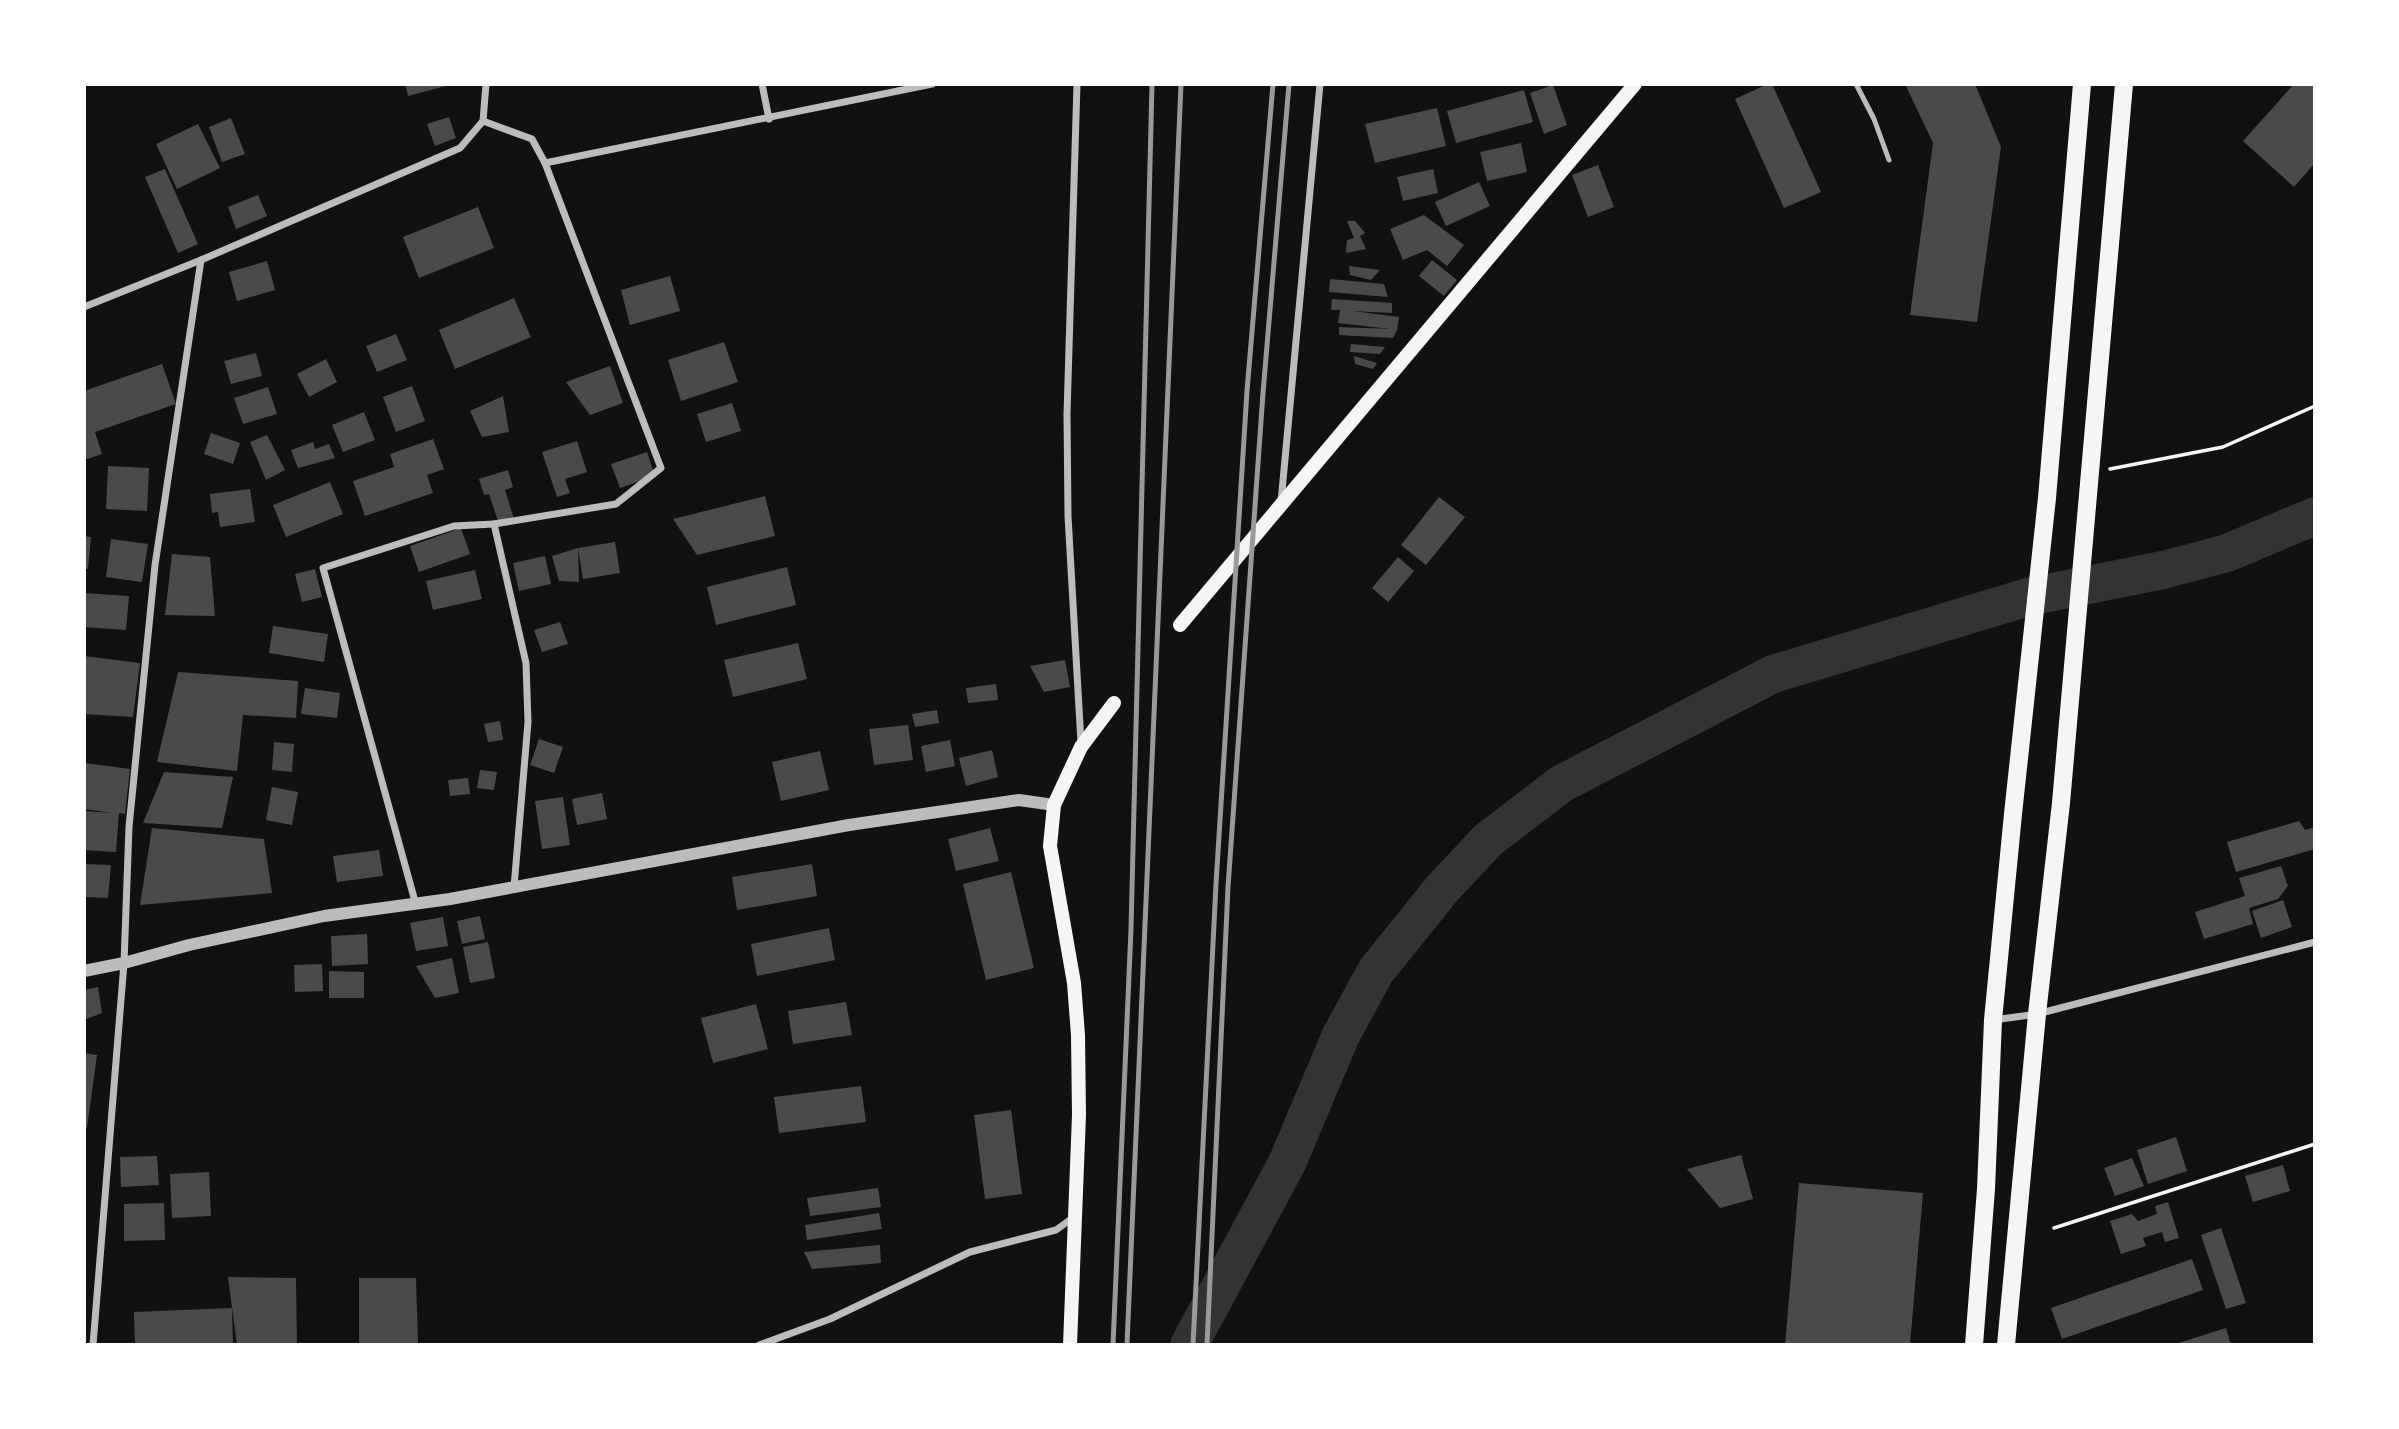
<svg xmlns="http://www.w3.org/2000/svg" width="2399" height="1429" font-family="Overpass,sans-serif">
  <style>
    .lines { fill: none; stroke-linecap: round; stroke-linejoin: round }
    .river { stroke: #333; stroke-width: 38 }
    .building { fill: #4a4a4a }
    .path { stroke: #f5f5f5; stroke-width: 3.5 }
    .service { stroke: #bcbcbc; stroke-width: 5 }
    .minor { stroke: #bcbcbc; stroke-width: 7 }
    .tertiary { stroke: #bcbcbc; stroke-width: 12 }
    .secondary { stroke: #f5f5f5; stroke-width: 14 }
    .trunk { stroke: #f5f5f5; stroke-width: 18 }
    .rail { stroke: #9a9a9a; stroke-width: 5 }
  </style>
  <rect width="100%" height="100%" fill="#111"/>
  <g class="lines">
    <polyline class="river" points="1189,1345 1287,1163 1341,1035 1376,971 1442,889 1488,840 1561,784 1773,674 2028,597 2163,570 2227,553 2315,516"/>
  </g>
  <g class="building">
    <polygon points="405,84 450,84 450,85 408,96"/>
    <polygon points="1768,84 1772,84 1821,192 1784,208 1735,99"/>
    <polygon points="1905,84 1975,84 2001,147 1977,322 1910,315 1933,143"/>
    <polygon points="2294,84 2315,84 2315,163 2294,187 2243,141"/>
    <polygon points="1553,85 1567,125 1544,134 1530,93"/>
    <polygon points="1524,90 1533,122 1456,143 1447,111"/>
    <polygon points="1437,108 1446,146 1375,163 1365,124"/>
    <polygon points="449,117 456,138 435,146 427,124"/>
    <polygon points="231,118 245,154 222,162 209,127"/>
    <polygon points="198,124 220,168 177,189 156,144"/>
    <polygon points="1521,143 1527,172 1487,181 1480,152"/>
    <polygon points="1598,165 1614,207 1588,217 1572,175"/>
    <polygon points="165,169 198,244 178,253 145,177"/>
    <polygon points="1433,169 1438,193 1403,201 1397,177"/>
    <polygon points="1479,182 1490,206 1446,226 1435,202"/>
    <polygon points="258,195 267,216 236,229 228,207"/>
    <polygon points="478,207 494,248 419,278 403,237"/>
    <polygon points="1424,215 1464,245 1447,266 1427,250 1403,260 1390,229"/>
    <polygon points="1347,221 1355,221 1365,233 1360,236 1366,249 1346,253 1347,240 1354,238"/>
    <polygon points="1432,260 1457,280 1444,296 1419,276"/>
    <polygon points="267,261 275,290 237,301 229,272"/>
    <polygon points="1349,266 1380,270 1371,280 1350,275"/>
    <polygon points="670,276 680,311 630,325 621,290"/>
    <polygon points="1330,279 1384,284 1388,297 1329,292"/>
    <polygon points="514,298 531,337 455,369 439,330"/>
    <polygon points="1332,299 1392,303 1392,313 1352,311 1399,317 1397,330 1393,338 1339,335 1339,327 1391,329 1338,323 1340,310 1331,310"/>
    <polygon points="396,334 407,360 377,372 366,346"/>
    <polygon points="724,342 738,382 681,401 668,360"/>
    <polygon points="1351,344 1385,347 1380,354 1350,352"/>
    <polygon points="256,353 262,376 231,384 224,361"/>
    <polygon points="1354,356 1377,363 1373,369 1355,364"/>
    <polygon points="326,359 337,382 309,397 297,374"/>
    <polygon points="162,364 176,404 95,432 102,454 84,460 84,391"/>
    <polygon points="610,366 623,403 590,415 566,382"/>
    <polygon points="412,386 425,421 396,432 383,397"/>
    <polygon points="268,387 277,414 243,424 234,398"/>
    <polygon points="503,396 509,432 482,437 470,411"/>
    <polygon points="732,403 741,431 706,442 697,414"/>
    <polygon points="364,412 375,440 343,452 332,425"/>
    <polygon points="211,433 240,443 233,464 204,454"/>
    <polygon points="267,435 285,470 266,480 250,442"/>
    <polygon points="433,439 444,469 427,475 433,493 365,516 353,481 394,467 390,454"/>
    <polygon points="577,441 587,472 565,479 570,493 557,497 542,452"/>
    <polygon points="313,442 315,449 329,444 335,458 298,468 291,450"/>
    <polygon points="647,452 655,476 620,488 611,464"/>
    <polygon points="108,466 149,468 147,511 106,509"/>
    <polygon points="508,470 513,487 505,490 514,519 499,524 489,494 484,495 479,479"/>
    <polygon points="330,482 343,514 286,537 273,505"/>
    <polygon points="250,489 255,522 220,527 218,512 212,513 210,494"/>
    <polygon points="765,496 775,536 697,555 673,519"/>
    <polygon points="1439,497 1465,517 1426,565 1401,545"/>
    <polygon points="461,528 470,554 419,572 410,546"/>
    <polygon points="84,536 91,537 88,569 84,568"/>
    <polygon points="111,539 148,544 142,582 106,577"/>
    <polygon points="615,542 620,573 583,579 578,548"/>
    <polygon points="578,548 579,582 559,581 552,556"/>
    <polygon points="172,554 210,557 215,616 165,615"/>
    <polygon points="545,556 551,584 519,591 513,563"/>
    <polygon points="1398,557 1414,571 1388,602 1372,588"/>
    <polygon points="787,567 796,605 716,625 707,587"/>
    <polygon points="315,569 322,597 302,602 295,574"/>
    <polygon points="475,570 482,599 433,610 426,581"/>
    <polygon points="84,593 129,596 126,630 84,627"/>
    <polygon points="560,622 568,644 542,652 534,630"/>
    <polygon points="273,626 328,634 324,662 269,653"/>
    <polygon points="798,643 807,679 733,697 724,660"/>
    <polygon points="84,656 140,663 133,717 84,714"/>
    <polygon points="1065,660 1070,687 1044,692 1030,666"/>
    <polygon points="178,672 298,681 296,718 243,715 237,771 157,762"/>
    <polygon points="996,684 998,700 968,703 966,688"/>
    <polygon points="305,688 340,693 337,718 301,714"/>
    <polygon points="937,710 939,723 915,727 912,714"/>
    <polygon points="500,721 503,740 488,742 484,724"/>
    <polygon points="908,725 913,760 874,765 869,729"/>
    <polygon points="539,739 563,747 554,773 530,765"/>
    <polygon points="950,740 955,766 926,772 921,746"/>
    <polygon points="274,742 294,744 292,772 272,770"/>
    <polygon points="992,750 998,777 966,786 959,758"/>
    <polygon points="820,751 829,790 781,801 772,762"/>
    <polygon points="84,763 130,769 125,814 119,813 116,852 84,850 84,811 113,813 84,809"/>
    <polygon points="480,770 497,772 494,790 477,788"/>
    <polygon points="164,772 233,777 222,828 143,823"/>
    <polygon points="468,778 470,794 450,796 448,780"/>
    <polygon points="272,787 298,792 292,825 266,820"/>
    <polygon points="602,793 607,819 577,825 572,799"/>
    <polygon points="563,797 570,845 542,849 535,801"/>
    <polygon points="2299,821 2305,830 2315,827 2315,849 2236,872 2227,842"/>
    <polygon points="152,828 264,839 272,893 140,905"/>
    <polygon points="990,828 999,861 956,871 948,839"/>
    <polygon points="379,850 383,876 337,882 333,856"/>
    <polygon points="84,864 111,865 108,898 84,897"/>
    <polygon points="812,864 817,896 737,910 732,877"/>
    <polygon points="2281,866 2288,886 2278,899 2249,908 2253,924 2204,939 2195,912 2245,896 2239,878"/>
    <polygon points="1011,872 1034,968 986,980 963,884"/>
    <polygon points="2283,900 2292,927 2261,938 2252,911"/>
    <polygon points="480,916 485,939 462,944 457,921"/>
    <polygon points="443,917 448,946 416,951 410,923"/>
    <polygon points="829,928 835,960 757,976 751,944"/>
    <polygon points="367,934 368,964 332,966 331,936"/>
    <polygon points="488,942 495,978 470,983 463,947"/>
    <polygon points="452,958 459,993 435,998 416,966"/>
    <polygon points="322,964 323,991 295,992 294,965"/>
    <polygon points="329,971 364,972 364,998 329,998"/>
    <polygon points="98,987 102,1013 84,1020 84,990"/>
    <polygon points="846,1002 852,1035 793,1044 788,1011"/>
    <polygon points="756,1004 768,1049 713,1063 701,1018"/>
    <polygon points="84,1053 97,1055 87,1128 84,1127"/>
    <polygon points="861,1086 866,1122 779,1133 774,1097"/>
    <polygon points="1011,1110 1022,1194 985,1199 974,1115"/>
    <polygon points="2176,1137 2187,1171 2148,1184 2137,1150"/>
    <polygon points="1741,1155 1753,1199 1720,1208 1687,1169"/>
    <polygon points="157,1156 159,1185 121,1187 120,1157"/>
    <polygon points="2132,1158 2144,1186 2115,1196 2104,1168"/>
    <polygon points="2283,1165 2290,1191 2253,1202 2245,1176"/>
    <polygon points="209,1172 211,1216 172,1218 170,1174"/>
    <polygon points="1799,1183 1923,1193 1910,1345 1785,1345"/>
    <polygon points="878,1188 881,1207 810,1216 807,1198"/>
    <polygon points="2168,1202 2179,1238 2165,1242 2162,1232 2143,1238 2146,1246 2121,1254 2110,1221 2132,1214 2138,1221 2157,1214 2155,1206"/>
    <polygon points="164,1203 165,1240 124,1241 124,1204"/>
    <polygon points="879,1213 882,1229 807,1240 805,1225"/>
    <polygon points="2221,1228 2246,1303 2226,1309 2201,1235"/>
    <polygon points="880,1245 881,1263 812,1269 804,1252"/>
    <polygon points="2192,1259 2203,1290 2062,1339 2051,1308"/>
    <polygon points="228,1277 296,1278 297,1345 237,1345"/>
    <polygon points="359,1278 416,1278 418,1343 359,1345"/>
    <polygon points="232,1308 233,1345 135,1345 134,1312"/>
    <polygon points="2226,1328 2231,1345 2175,1345 2175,1344"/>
  </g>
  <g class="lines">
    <g class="path">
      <polyline points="2110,469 2223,447 2315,406"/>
      <polyline points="2054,1228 2315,1144"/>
    </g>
    <polyline class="service" points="1856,84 1874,119 1889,160"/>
    <g class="minor">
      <polyline points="762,84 769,119"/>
      <polyline points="1077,84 1067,414 1068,516 1081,743"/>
      <polyline points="483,121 532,139 545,163 661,468 616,504 494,524 526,663 528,722 514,887"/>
      <polyline points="545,163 932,84"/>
      <polyline points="84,307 201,260 460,148 483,121 486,84"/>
      <polyline points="1281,502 1320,84"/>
      <polyline points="416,905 323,568 454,526 494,524"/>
      <polyline points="1993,1020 2037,1014 2315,942"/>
      <polyline points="93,1345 124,963 129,827 155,565 201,260"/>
      <polyline points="759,1345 830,1319 970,1252 1056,1230 1074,1217"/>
    </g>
    <polyline class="tertiary" points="84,971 124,963 189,945 324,916 450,899 849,825 1019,800 1054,805"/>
    <g class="secondary">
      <polyline points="1180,625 1635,84"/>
      <polyline points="1070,1345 1079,1115 1078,1035 1074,983 1050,846 1054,805 1081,747 1114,703"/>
    </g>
    <g class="trunk">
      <polyline points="1974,1345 1986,1189 1993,1020 2013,814 2047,498 2082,84"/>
      <polyline points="2006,1345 2037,1014 2061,803 2124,84"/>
    </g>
    <g class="rail">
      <polyline points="1113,1345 1131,929 1152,84"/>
      <polyline points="1127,1345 1181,84"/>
      <polyline points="1193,1345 1216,884 1247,391 1273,84"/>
      <polyline points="1207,1345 1228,887 1263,393 1289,84"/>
    </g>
  </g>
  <rect width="2399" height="1429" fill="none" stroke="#ffffff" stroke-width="172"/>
</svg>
